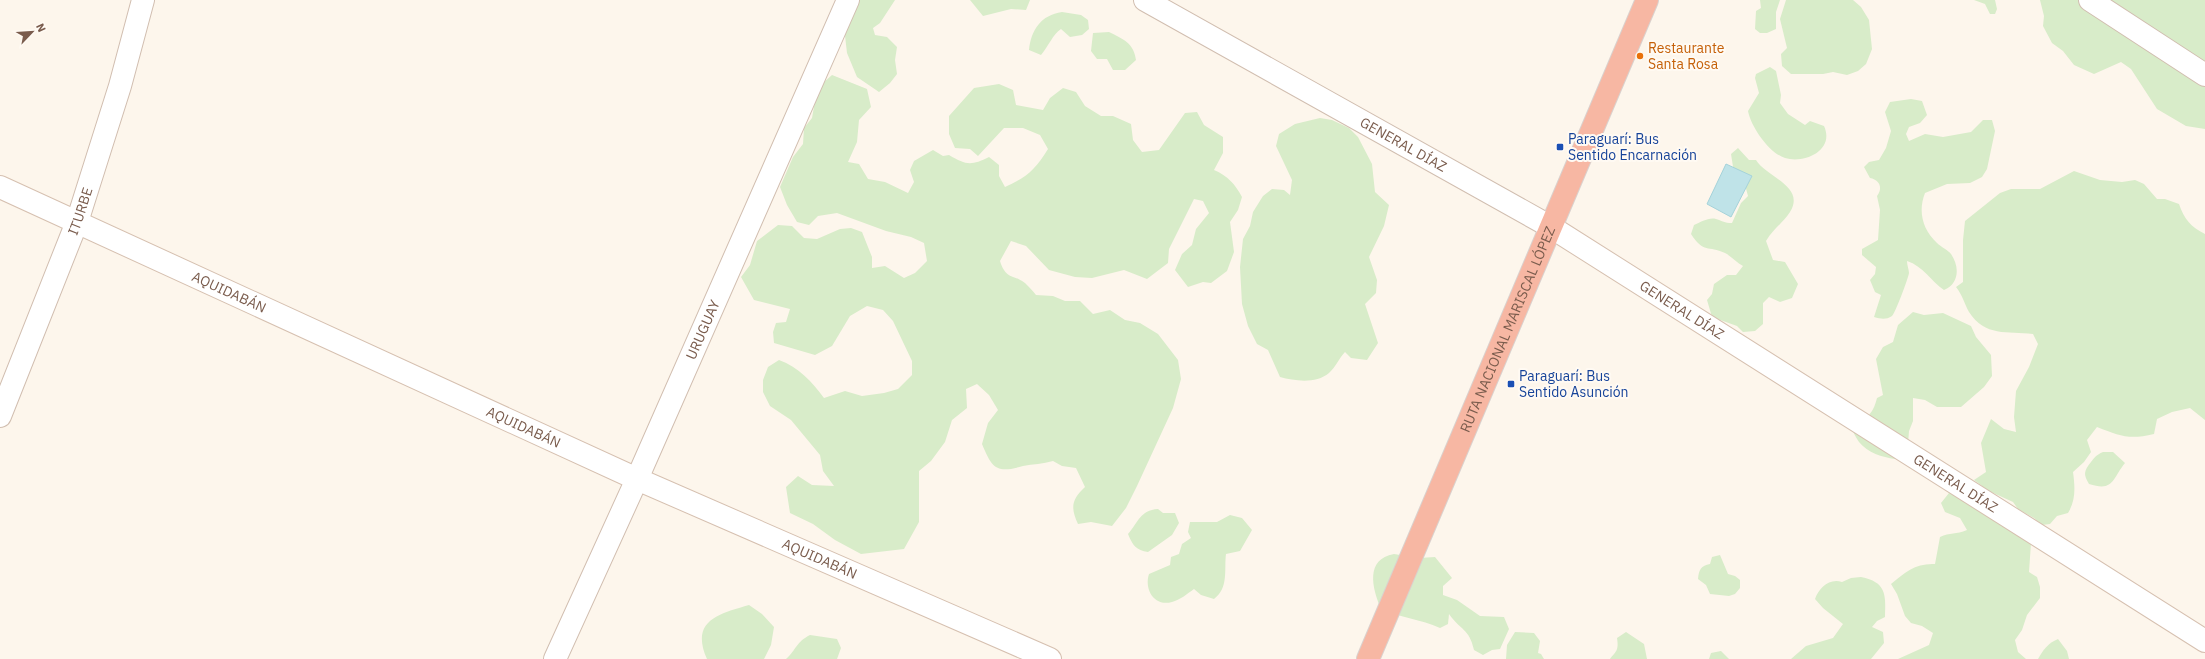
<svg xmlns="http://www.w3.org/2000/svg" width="2205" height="659" font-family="'IBM Plex Sans',sans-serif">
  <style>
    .green { fill: #d8ecc9 }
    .water { fill: #bfe3e8; stroke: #a5d3da }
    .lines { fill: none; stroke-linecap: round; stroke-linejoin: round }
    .street-casing { stroke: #d1beb0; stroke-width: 24 }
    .secondary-casing { stroke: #d6c0b0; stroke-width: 24 }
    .highway-casing { stroke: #dad1cd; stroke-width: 24 }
    .street { stroke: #fff; stroke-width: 22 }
    .secondary { stroke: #fff; stroke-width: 22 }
    .highway { stroke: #f7b7a3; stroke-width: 22 }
    .food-dot { fill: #e8710a; stroke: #fffaf3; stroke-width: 1.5 }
    .transit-dot { fill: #1a4fb4; stroke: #fffaf3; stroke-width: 1.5 }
    .labels { text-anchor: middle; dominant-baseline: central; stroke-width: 4; stroke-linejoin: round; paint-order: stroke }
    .food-label { font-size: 14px; fill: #c56008; stroke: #fffaf3; text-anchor: start }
    .transit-label { font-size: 14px; fill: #164399; stroke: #fffaf3; text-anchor: start }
    .street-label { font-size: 14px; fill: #7a5c4d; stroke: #fffaf3 }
  </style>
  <rect width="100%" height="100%" fill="#fdf6ec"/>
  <g class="green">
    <polygon points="857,0 895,0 880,23 873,28 875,35 887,37 897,47 895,60 897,74 890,83 879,92 857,77 847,53 844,27"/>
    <polygon points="970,0 1030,0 1026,10 1011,9 983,16"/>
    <polygon points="1760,0 1780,0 1776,12 1776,29 1767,33 1760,33 1755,29 1756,11 1761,8"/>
    <polygon points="1786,0 1853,0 1861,7 1869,20 1872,49 1866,64 1858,71 1847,75 1833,72 1823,74 1791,74 1782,66 1781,54 1787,48 1780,19"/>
    <polygon points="1974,0 1995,0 1997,9 1995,14 1990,14 1985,4"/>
    <polygon points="2040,0 2205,0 2205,129 2186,126 2157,109 2131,69 2121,62 2094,74 2074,65 2063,51 2052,43 2043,26 2044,16"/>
    <path d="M1062,12l19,3 7,5 1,9 -7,6 -12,2 -9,-8c-8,5 -13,18 -20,26l-12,-5c2,-20 12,-35 33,-38z"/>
    <path d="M1109,32c14,7 25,11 27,28l-11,10h-12l-6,-11h-10l-6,-8 2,-18z"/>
    <path d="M1770,67l6,4 5,24 -1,8 8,11 17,11 5,-4 14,5c11,24 -19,38 -39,32 -16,-5 -34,-31 -37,-47l11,-18 -4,-15 1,-4z"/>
    <path d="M832,75l35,14 4,18 -12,13 -2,22 -9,20 11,2 9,15 17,3 23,11 6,-11 -4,-12 4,-9 19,-11 10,6 6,-1c17,10 22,11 40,2l10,8v11l6,11c22,-10 30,-17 43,-38l-8,-14 -17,-7h-19l-26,28 -8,-7 -15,-1 -6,-14v-18l25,-28 25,-4 14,6 3,15 27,5 7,-12 13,-10 13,4 9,14 16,10h12l18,8 2,16 9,12 17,-2 26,-37 12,-1 7,13 19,12v16l-9,17c14,6 21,14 28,27l-4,13 -8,12 4,30 -7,19 -16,12 -8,-1 -15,5 -13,-17 7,-16 10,-9 4,-16 13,-16 -6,-12 -9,-2 -25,50 -1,14 -21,16 -23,-9 -32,8 -17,-1 -26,-7 -23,-24 -15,-5 -11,20c6,19 13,13 25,22 4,4 8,8 11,12l17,1 12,5h15l13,13 17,-4 15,10 15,3 18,11 20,26 3,19 -8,29 -36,78 -11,22 -14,18 -21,-4 -13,2c-8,-17 -6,-25 7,-37l-9,-19 -14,-2 -9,-5c-10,3 -20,3 -30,5 -27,8 -31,2 -41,-22l6,-21 10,-13 -9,-15 -12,-11 -11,5 1,19 -15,12 -7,22 -14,19 -12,10v51l-15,27 -43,5 -26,-14 -22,-16 -23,-11 -4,-26 12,-11 14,9 22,1 -11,-15 -3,-16 -29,-35 -21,-14 -7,-14v-12l5,-13 11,-7c20,7 33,22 45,38l21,-7 17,5 22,-3 14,-4 14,-14v-14l-19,-40 -10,-11 -16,-4 -17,10 -18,30 -17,9 -41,-12 -1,-11 3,-9 10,-1 4,-13 -36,-9 -13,-23 9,-12 7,-24 21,-16 14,1 12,12 13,1 23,-10 11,-1 11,4 10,25v11l13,-2 19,12 11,-5 12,-12 -3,-18 -13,-6 -25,-6 -49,-18 -19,3 -9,9 -12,-3 -10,-17 -7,-18 13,-30 10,-13 1,-16 8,-10 3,-17 9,-19z"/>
    <path d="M1911,99l11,2 5,14 -7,8 -11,4 -3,7 3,7 16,-7 18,3 28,-5 12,-12h9l3,11 -8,38 -5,8 -12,6 -23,1 -22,9c-7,18 -3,36 12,50 4,4 11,7 14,11 9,13 8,30 -7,36 -13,-9 -21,-24 -37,-29 0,4 2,9 2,12 -1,6 -14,41 -17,43 -6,4 -11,3 -18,1l7,-22 -6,-3 -5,-12 5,-6 1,-7 -14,-12v-6l16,-9 2,-30 -3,-14c6,-8 3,-16 -7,-18l-6,-11 5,-5 10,-2 7,-12 5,-17 -6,-19 5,-10z"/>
    <path d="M1320,118l12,2 17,8 9,9 14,27 3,28 14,13 -5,21 -15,31 8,23 -1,13 -11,11 13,39 -11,17 -16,-2 -6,-6c-6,6 -9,15 -16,21 -13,11 -34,8 -49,4l-12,-27 -11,-6 -9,-18 -6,-22 -2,-37 3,-28 7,-13 3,-14 10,-16 9,-7 12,1 6,5 2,-15 -16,-34 3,-12 16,-10z"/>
    <path d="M1738,148l11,12h7c10,17 50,26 34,52 -7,11 -16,16 -24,29l7,19 12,2 13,22 -6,14 -12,4 -11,-5 -6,6v21l-8,7 -12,1 -6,-6 -25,-9 -5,-17 5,-6 2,-10 13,-9h9l7,-9c-6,-3 -12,-10 -18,-13 -17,-8 -21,1 -34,-19l3,-9c7,-3 15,-8 22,-6 7,2 8,4 16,4l9,-20 7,-7 -3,-11 -11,-12 -3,-19z"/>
    <path d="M2074,171l26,9 22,2 13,-2 9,4 13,15h8l14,5c5,15 12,23 26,30v186l-15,-12 -18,4 -15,7 -3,15c-25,6 -34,2 -57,-7l-10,13 4,12 -7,10 -11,10c2,15 3,28 -5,41l-11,3 -7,8 -8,1 -8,-7 -16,-9 -5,-7 -24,-11 -15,-11 12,-8 -5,-29 10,-24 13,10 12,3 -2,-15 2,-26 13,-24 9,-23 -5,-10c-26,-3 -48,3 -64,-22 -5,-9 -6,-16 -13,-25l7,-5v-42l2,-19 35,-28 11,-4h29z"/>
    <path d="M1913,312l11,3 19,-2 28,13 5,11 15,18 1,21 -8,11 -23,20h-24l-12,-7 -12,-2v23l-4,10 -1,13 -13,15c-13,-2 -27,-6 -36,-17 -3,-4 -5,-9 -8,-14 14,-8 22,-13 26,-30l6,-3 -7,-36 7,-12 10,-5 5,-17z"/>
    <path d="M2103,452h10l12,11c-13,16 -11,29 -36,21 -6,-10 -5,-13 2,-22 4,-5 5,-7 12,-10z"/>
    <path d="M1949,493c23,4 39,24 58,36 7,6 17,7 24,14l-2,29 8,5 3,10v11l-13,17 -5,15 -7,10 3,12 8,7h-128l31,-14 4,-12 -11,-7 -11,-3 -6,-7 -8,-22 -6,-10c14,-12 25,-21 44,-20l5,-27c10,-5 16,-2 27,-7l-7,-12 -15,-6 -4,-9z"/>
    <path d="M1158,509l5,4h12l4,10 -7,12 -24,17c-12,-2 -15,-6 -20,-18 10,-11 12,-24 30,-25z"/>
    <path d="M1230,515l12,3 10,12 -12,21 -14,3c-2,15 3,34 -12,45l-13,-4 -7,-6c-7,5 -14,11 -22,13 -18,5 -28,-13 -23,-28l21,-9 1,-8 8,-3 3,-10 9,-6 -3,-6 2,-10h27z"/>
    <path d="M1394,554l25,4 16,-1 17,21 -9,8v9l14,5 23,16 24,1 5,12 -9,20 -8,1 -9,5 -9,-5c-5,-22 -13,-19 -25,-36l-1,10 -8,4c-19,-9 -40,-10 -59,-19 -9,-21 -16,-50 13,-55z"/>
    <path d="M1720,555l8,19 7,2 5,4v8l-5,6 -6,2 -19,-2 -4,-9 -8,-6c1,-10 3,-13 12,-15l2,-7z"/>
    <path d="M1861,577c25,5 25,17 24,40l-8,4 -5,6 11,5 1,11 -13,16h-80l15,-13 27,-8 10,-14 -20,-16 -8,-9c4,-11 14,-21 27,-17l9,-4z"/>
    <path d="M749,605l13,9 12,13 -3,18 -7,14h-57c-17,-38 11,-45 42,-54z"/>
    <polygon points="1515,632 1534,633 1540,641 1538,653 1541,654 1544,659 1506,659 1507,645"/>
    <path d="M1626,632l18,12 3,15h-37c6,-8 9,-8 7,-21z"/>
    <path d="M810,635l27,4 4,9 -4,11h-51c11,-10 10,-17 24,-24z"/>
    <path d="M2058,639l9,12 2,8h-31c5,-9 10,-16 20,-20z"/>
    <polygon points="1721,651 1729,659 1709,659 1711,653"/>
  </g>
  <polygon class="water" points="1726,164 1752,176 1731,217 1707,204"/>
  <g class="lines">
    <g class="street-casing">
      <g id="street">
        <path id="s1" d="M1145,0l406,227"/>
        <polyline points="2090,0 2205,75"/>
        <path id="s2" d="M0,416l77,-194 43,-136 23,-86"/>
        <path id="s3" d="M555,659l82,-180 211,-479"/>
      </g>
    </g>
    <g class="secondary-casing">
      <g id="secondary">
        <path id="s4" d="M0,187l637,292 413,180"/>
        <path id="s5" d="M1551,227l654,414"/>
      </g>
    </g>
    <g class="highway-casing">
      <g id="highway">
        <path id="s6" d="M1368,659l279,-659"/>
      </g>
    </g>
    <use href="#street" class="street"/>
    <use href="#secondary" class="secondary"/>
    <use href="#highway" class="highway"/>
  </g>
  <circle class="food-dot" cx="1640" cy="56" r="4"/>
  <g class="transit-dot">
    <rect x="1556" y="143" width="8" height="8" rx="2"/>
    <rect x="1507" y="380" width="8" height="8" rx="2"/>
  </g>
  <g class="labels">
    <g class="food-label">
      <text x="1648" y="48">Restaurante<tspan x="1648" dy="16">Santa Rosa</tspan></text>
    </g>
    <g class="transit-label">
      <text x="1568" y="139">Paraguarí: Bus<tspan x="1568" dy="16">Sentido Encarnación</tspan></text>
      <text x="1519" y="376">Paraguarí: Bus<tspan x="1519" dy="16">Sentido Asunción</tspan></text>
    </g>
    <g class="street-label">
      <text stroke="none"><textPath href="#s1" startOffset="296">GENERAL DÍAZ</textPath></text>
      <text stroke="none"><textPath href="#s2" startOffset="220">ITURBE</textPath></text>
      <text stroke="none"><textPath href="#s4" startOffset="252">AQUIDABÁN</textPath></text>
      <text stroke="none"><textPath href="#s5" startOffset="155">GENERAL DÍAZ</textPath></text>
      <text stroke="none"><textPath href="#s3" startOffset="361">URUGUAY</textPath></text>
      <text stroke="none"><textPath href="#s6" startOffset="358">RUTA NACIONAL MARISCAL LÓPEZ</textPath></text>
      <text stroke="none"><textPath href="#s4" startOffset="576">AQUIDABÁN</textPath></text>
      <text stroke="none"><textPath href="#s5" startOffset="479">GENERAL DÍAZ</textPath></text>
      <text stroke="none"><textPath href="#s4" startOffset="900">AQUIDABÁN</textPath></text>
    </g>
  </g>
  <g transform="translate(32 32) rotate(65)" stroke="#fffaf3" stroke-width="3" paint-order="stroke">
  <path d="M0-3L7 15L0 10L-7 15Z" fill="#7a5c4d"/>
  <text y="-6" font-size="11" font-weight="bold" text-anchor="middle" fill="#7a5c4d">N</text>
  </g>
</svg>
